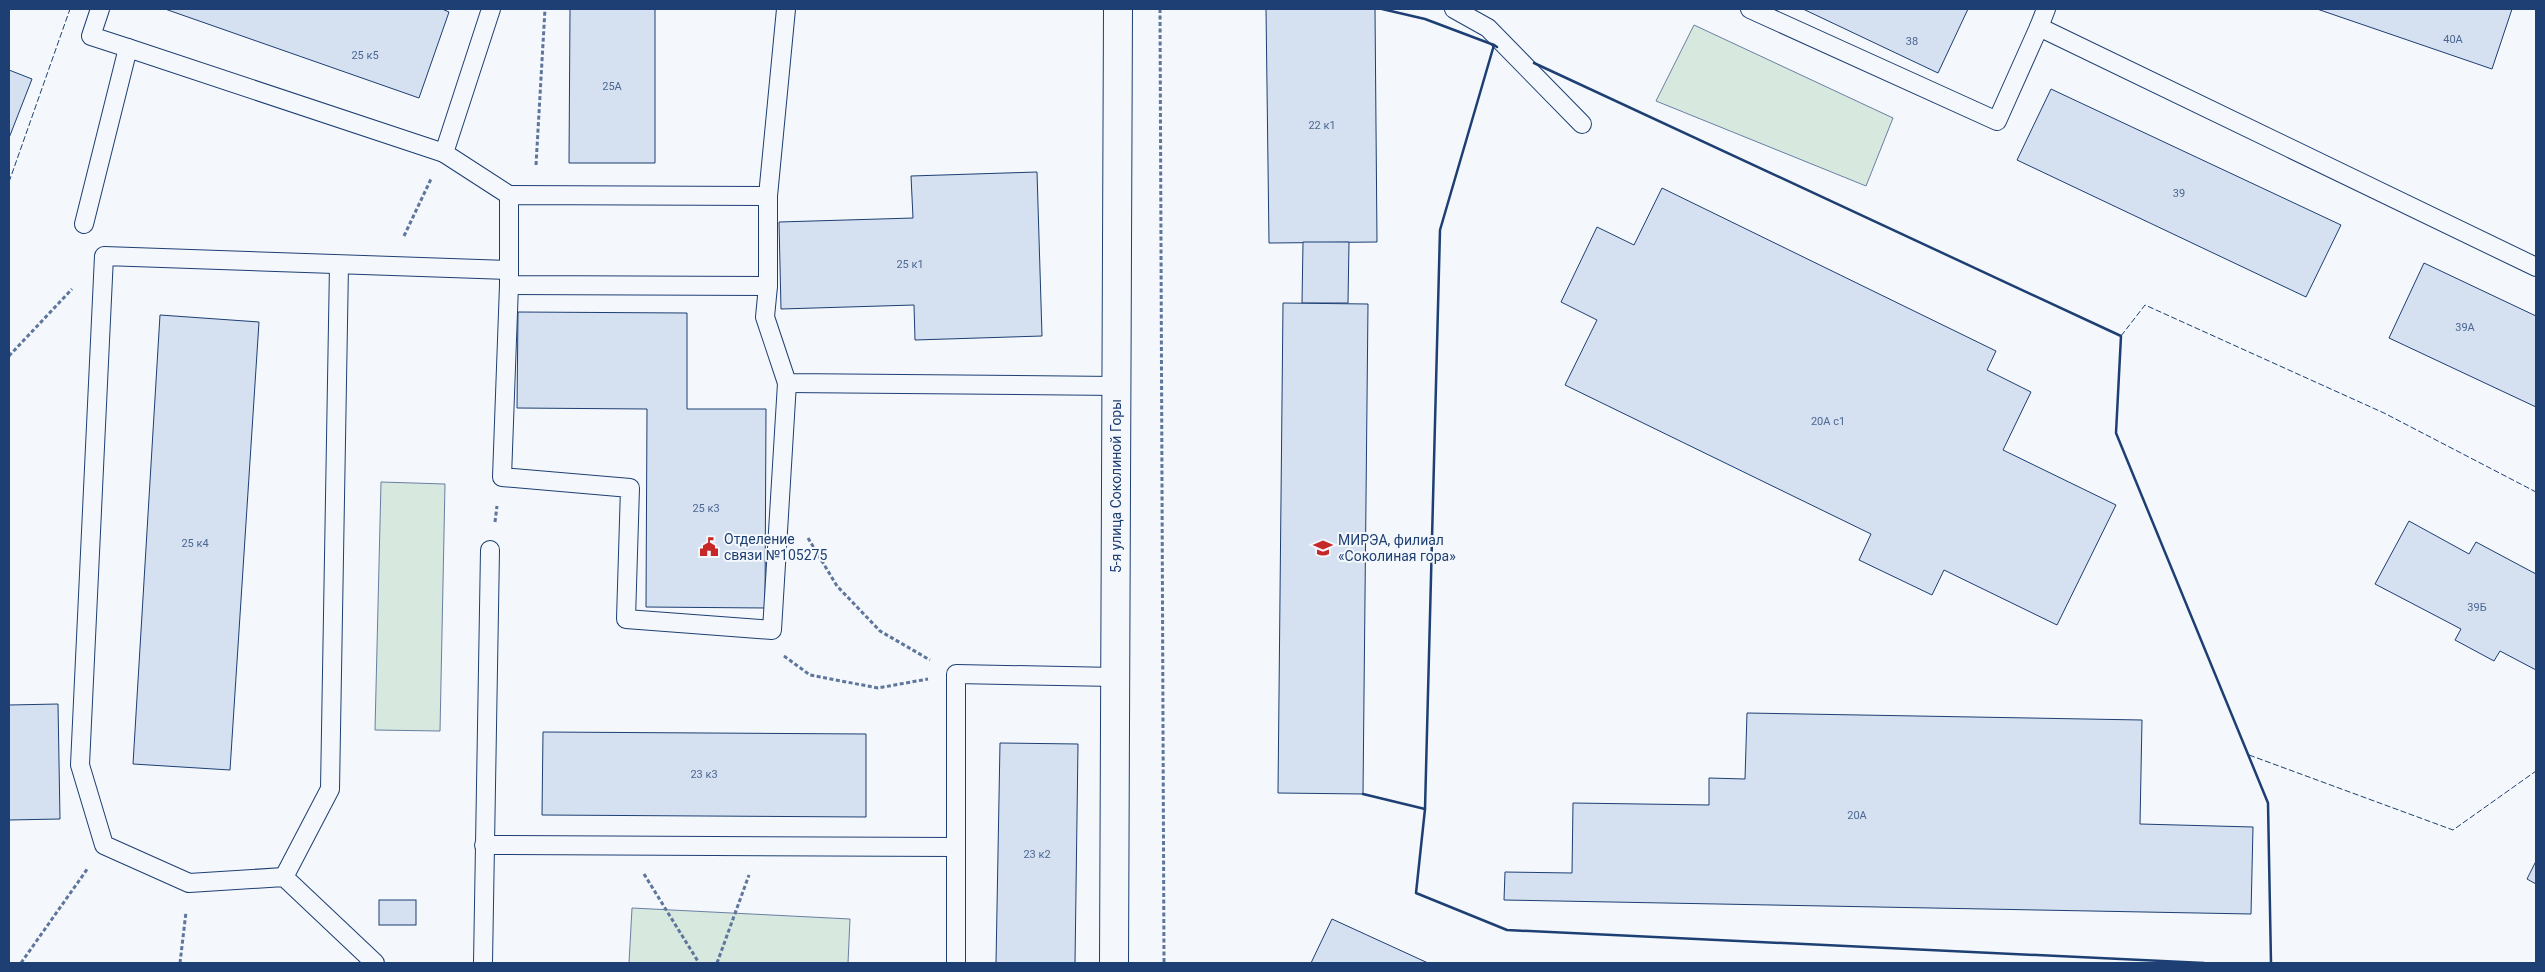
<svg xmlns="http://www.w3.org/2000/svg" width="2545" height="972" font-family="Roboto,sans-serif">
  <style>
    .green { fill: #d7e8df; stroke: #687fa3 }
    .building { fill: #d5e0f0; stroke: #1d3f73 }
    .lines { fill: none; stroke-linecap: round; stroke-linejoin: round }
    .service-casing { stroke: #1d3f73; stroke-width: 20 }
    .minor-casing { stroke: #1d3f73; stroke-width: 30 }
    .path { stroke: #5e769c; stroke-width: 3; stroke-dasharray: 4 2.5; stroke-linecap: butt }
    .service { stroke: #f4f7fb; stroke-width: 18 }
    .minor { stroke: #f4f7fb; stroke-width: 28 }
    .fence { stroke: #1d3f73; stroke-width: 1; stroke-dasharray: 6 2.5; stroke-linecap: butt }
    .wall { stroke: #1d3f73; stroke-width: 2.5 }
    .labels { text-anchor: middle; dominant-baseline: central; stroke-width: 4; stroke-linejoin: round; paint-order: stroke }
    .number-label { font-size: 11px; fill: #4b6792 }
    .street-label { font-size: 14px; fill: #1d3f73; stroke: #f4f7fb }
    .poi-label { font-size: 14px; fill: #1d3f73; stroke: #f4f7fb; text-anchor: start }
  </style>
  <rect width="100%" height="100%" fill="#f4f7fb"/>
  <g class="green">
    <polygon points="1694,25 1893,118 1866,186 1656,101"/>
    <polygon points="381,482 445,484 440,731 375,730"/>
    <polygon points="632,908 850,919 848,963 629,963"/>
  </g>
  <g class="building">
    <polygon points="165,9 442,9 449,12 419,98"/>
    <polygon points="570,9 655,9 655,163 569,163"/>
    <polygon points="1266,9 1375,9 1377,242 1269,243"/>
    <polygon points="1803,9 1968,9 1938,73"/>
    <polygon points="2317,9 2512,9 2492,69"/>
    <polygon points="9,70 32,79 9,138"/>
    <polygon points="2051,89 2341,225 2306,297 2017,160"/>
    <polygon points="1037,172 1042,336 915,340 914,305 781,309 779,222 913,218 911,176"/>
    <polygon points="1662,188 1996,351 1987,370 2031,392 2003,450 2116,505 2057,625 1944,570 1932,595 1859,560 1871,534 1565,385 1597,320 1561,302 1597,227 1634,245"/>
    <polygon points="1303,242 1349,242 1348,303 1302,303"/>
    <polygon points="2424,263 2536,316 2536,407 2389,338"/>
    <polygon points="1283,303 1368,304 1363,794 1278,793"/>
    <polygon points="518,312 687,313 687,409 766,409 765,608 646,607 647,409 517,408"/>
    <polygon points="160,315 259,322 230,770 133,764"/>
    <polygon points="2409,521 2469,554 2476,542 2536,574 2536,670 2500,651 2494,661 2455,640 2461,629 2375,584"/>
    <polygon points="58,704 60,819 9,820 9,705"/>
    <polygon points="1747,713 2142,720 2140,824 2253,827 2251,914 1504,900 1505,872 1572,873 1573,803 1709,805 1709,778 1745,779"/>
    <polygon points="543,732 866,734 866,817 542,815"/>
    <polygon points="1000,743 1078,744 1075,963 996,963"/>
    <polygon points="2536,861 2536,884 2527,879"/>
    <rect x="379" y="900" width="37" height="25"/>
    <polygon points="1332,919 1428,963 1311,963"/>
  </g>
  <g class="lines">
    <g class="service-casing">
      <g id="service">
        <polyline points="100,9 91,36 128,48"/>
        <polyline points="491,9 444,153 509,195"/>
        <polyline points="1454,9 1488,28 1582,124"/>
        <polyline points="1750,9 1997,121 2039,27 2536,267"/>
        <polyline points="2039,27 2046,9"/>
        <polygon points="509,195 768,196 768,286 509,285"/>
        <polyline points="768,196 786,9"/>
        <polyline points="84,224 128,48 444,153"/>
        <polyline points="509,285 502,477 630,488 626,619 772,630 787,383"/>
        <polyline points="768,286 765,317 787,383 1117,386"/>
        <polyline points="484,845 955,847"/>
        <polyline points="284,877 330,789 339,265"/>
        <polyline points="375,963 284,877 189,883 104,845 80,765 104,256 508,270"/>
        <polyline points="483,963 490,550"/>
        <polyline points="956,963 956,674 1116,677"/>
      </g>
    </g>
    <g class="minor-casing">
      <polyline id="minor" points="1114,963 1118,9"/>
    </g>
    <g class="path">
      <polyline points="1160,9 1164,963"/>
      <polyline points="536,165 545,9"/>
      <polyline points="404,236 431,179"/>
      <polyline points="9,356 72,289"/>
      <polyline points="495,522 497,506"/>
      <polyline points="808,538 837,586 880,631 930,660"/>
      <polyline points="784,656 810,675 878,688 928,679"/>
      <polyline points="644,874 699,963"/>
      <polyline points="21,963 88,868"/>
      <polyline points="180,963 186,912"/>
      <polyline points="717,963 749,875"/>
    </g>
    <use href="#service" class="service"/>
    <use href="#minor" class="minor"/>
    <g class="fence">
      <polyline points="9,182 70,9"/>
      <polyline points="2121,336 2145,305 2384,413 2536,492"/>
      <polyline points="2249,755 2453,830 2536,771"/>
    </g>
    <g class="wall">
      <polyline points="1382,9 1425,19 1494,45"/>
      <polyline points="1497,47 1494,45 1440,230 1425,809 1416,893 1507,930 2204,963"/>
      <polyline points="1534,63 2121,336 2116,433 2268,803 2271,963"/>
      <polyline points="1363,794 1425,809"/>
    </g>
  </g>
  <defs>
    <g id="civic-bare" transform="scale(1.5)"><path d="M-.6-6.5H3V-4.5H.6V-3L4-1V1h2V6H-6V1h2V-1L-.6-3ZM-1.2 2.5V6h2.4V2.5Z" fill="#c62828" stroke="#f4f7fb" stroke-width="2.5" paint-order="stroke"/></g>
    <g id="university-bare" transform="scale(1.5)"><path d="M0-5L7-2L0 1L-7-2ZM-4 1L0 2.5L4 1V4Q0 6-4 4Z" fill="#c62828" stroke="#f4f7fb" stroke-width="2.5" paint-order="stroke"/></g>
  </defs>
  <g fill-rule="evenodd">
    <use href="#civic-bare" x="709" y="547"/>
    <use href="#university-bare" x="1323" y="548"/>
  </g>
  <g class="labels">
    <g class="number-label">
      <text x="2453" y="39">40А</text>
      <text x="1912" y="41">38</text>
      <text x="365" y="55">25 к5</text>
      <text x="612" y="86">25А</text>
      <text x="1322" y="125">22 к1</text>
      <text x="2179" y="193">39</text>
      <text x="910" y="264">25 к1</text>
      <text x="2465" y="327">39А</text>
      <text x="1828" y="421">20А с1</text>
      <text x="706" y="508">25 к3</text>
      <text x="195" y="543">25 к4</text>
      <text x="2477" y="607">39Б</text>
      <text x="704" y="774">23 к3</text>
      <text x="1857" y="815">20А</text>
      <text x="1037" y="854">23 к2</text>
    </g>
    <g class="street-label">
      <text transform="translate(1116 486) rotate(-90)">5-я улица Соколиной Горы</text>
    </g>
    <g class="poi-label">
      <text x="724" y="539">Отделение<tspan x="724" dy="16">связи №105275</tspan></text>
      <text x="1338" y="540">МИРЭА, филиал<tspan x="1338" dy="16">«Соколиная гора»</tspan></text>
    </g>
  </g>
  <rect width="2545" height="972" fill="none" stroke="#1d3f73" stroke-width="20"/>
</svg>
